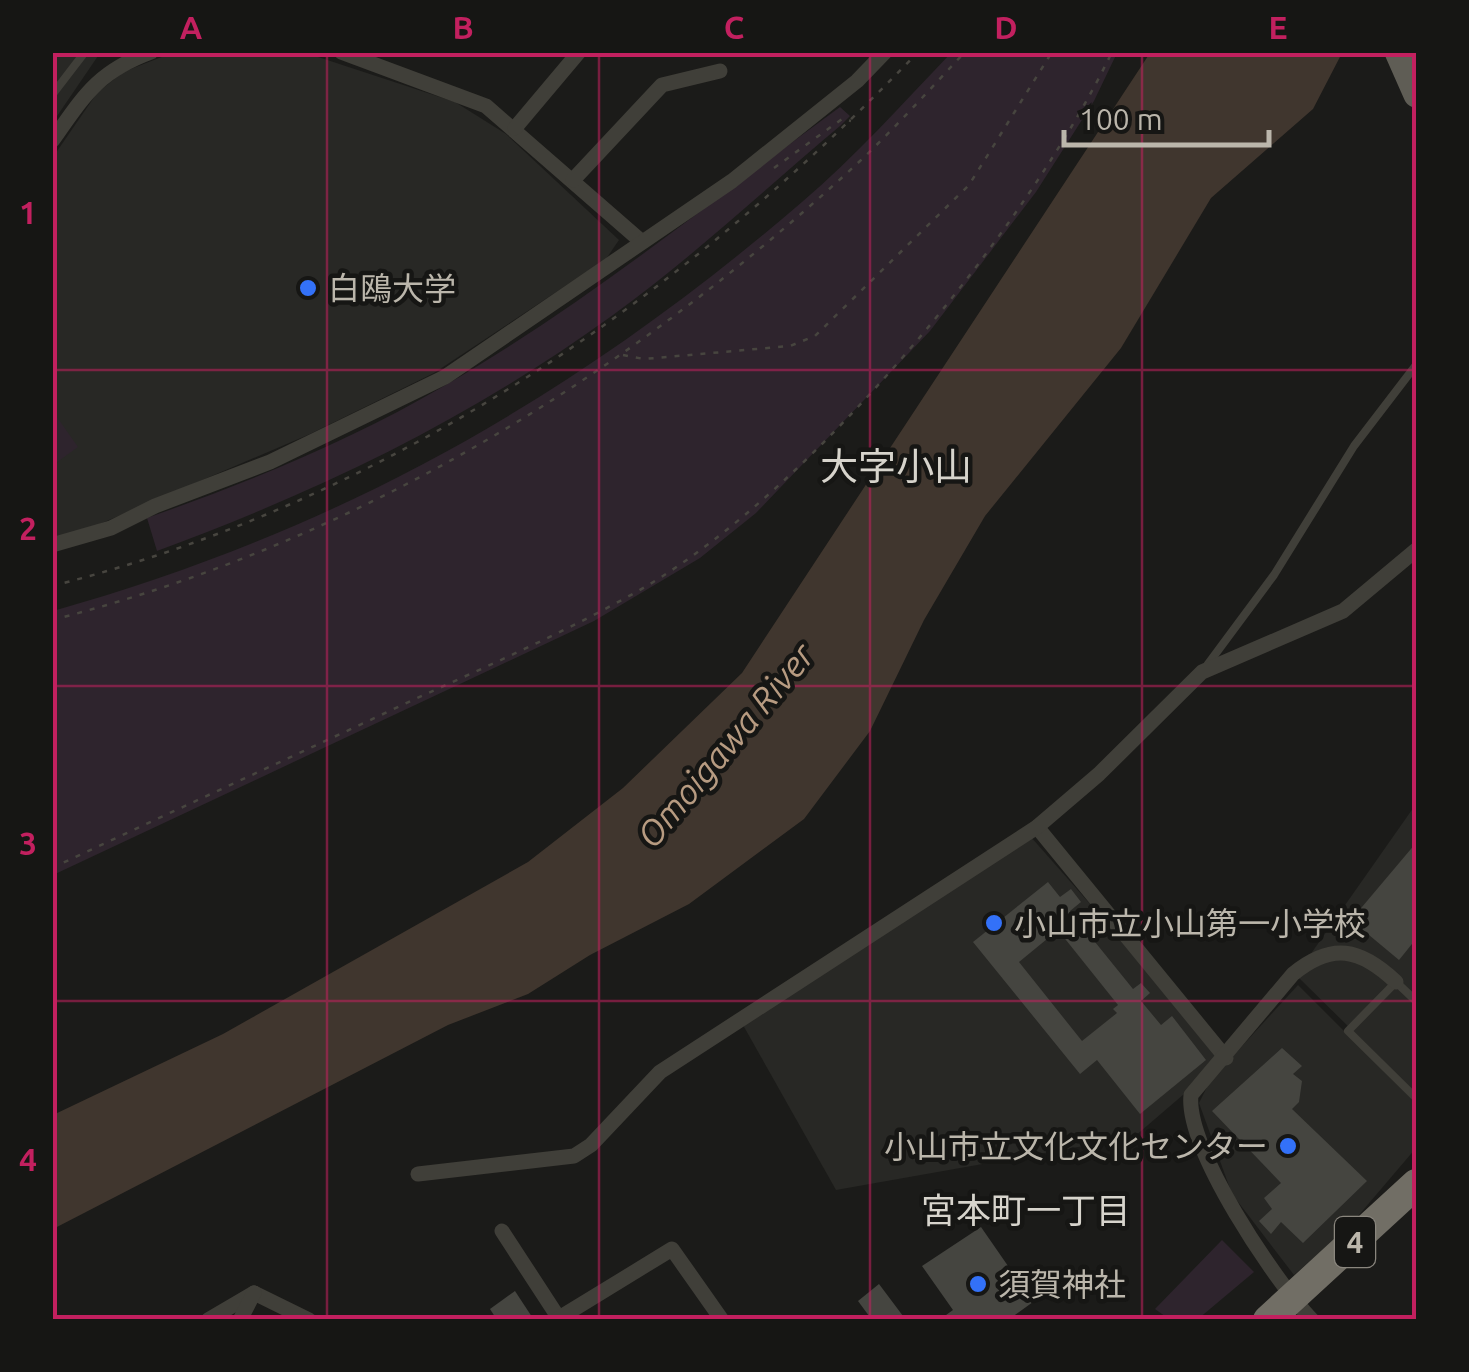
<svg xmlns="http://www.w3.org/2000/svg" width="1469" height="1372" font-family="Ubuntu,'Noto Sans JP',sans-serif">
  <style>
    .built { fill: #282825 }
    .green { fill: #2e242d }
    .water { fill: #40362e }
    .building { fill: #454540; fill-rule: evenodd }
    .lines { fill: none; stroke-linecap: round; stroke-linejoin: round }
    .path { stroke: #47453f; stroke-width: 2.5; stroke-dasharray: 5 8; stroke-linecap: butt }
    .lane { stroke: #403f39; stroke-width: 8 }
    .street { stroke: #403f39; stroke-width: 15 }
    .primary { stroke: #5f5d55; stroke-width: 25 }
    .highway { stroke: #716e65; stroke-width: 30 }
    .grid { fill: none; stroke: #c2205f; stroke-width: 2.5; stroke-opacity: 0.55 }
    .poi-dot { fill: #3371f8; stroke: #161614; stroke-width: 4 }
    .labels { text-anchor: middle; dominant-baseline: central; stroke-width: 9; stroke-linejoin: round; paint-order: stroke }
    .shield { fill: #161614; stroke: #8a867e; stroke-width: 2.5 }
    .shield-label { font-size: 30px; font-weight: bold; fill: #bbb6ab }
    .poi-label { font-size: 32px; fill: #bbb6ab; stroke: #161614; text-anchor: start }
    .water-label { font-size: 35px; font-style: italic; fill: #b79b81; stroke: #161614 }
    .neighbourhood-label { font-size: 35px; fill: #d7d4cc; stroke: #161614 }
    .quarter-label { font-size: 38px; fill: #d7d4cc; stroke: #161614 }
    .neatline { fill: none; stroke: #c2205f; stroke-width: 4 }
    .grid-label { font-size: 32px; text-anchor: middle; font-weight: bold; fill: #c2205f }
  </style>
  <rect width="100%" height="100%" fill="#1b1b19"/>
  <g class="built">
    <polygon points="53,53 100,53 53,122"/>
    <polygon points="172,53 306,53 455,102 506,134 619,240 606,259 434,373 310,434 88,529 53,538 53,157 97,93 123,72"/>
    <polygon points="1416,804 1416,1093 1296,975"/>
    <polygon points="1023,828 1226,1058 1134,1137 836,1190 739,1018"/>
    <polygon points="1298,985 1416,1103 1416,1148 1347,1229 1294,1275 1232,1194 1199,1103 1210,1081"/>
  </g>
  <g class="green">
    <path d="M951,53h166l-23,48 -58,91 -106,139 -174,182 -56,45 -106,63 -541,254v-264c288,-81 522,-214 749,-409 53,-45 101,-99 149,-149z"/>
    <path d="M840,107l10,9 -10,10c-75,63 -148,132 -227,189 -145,105 -289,174 -456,236l-10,-33c102,-36 203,-77 297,-132 139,-80 266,-184 396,-279z"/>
    <polygon points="52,410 78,447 53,465 52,465"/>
    <polygon points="1222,1240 1254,1272 1198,1319 1169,1319 1155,1309"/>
  </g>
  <polygon class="water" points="1150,53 1342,53 1313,109 1211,198 1121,348 985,516 924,620 870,731 804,819 689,904 590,955 528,994 448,1025 53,1229 53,1115 223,1034 528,862 623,788 742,673"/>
  <g class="building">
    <polygon points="1416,843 1416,939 1399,960 1351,920"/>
    <path d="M1048,882l12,15 11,-8 10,13 -11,9 63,78 8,-6 9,10 -9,8 20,24 11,-9 34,44 -66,54 -43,-54 -17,14 -107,-132zM1058,930l60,75 -5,4 4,4 -35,28 -63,-79z"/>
    <polygon points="1282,1048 1302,1066 1293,1074 1302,1081 1299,1102 1292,1109 1367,1181 1303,1243 1281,1222 1271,1234 1259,1221 1272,1209 1264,1198 1281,1183 1212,1111"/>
    <polygon points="981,1227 1033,1302 1008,1320 939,1320 953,1310 922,1266"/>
    <polygon points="879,1284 906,1320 872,1320 858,1301"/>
    <polygon points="515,1291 534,1320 497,1320 490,1309"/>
  </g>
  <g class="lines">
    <g class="path">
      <polyline points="774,168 842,119 851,121"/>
      <polyline points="623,355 644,359 790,346 815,336 969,185 1052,52"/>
      <path d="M52,586c337,-85 627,-285 866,-534"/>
      <path d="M52,620c306,-78 577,-245 808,-459 36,-34 70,-72 105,-109"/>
      <path d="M52,868c121,-57 242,-112 363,-169 77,-35 157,-70 230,-112 170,-100 381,-357 467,-535"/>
    </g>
    <g class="lane">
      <polyline points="52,95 85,52"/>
      <polyline points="1208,664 1274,575 1354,446 1416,365"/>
      <polyline points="1416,1001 1396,982 1348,1031 1416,1098"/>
    </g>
    <g class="street">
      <polyline points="341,52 486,106 642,242"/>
      <polyline points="515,128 579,52"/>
      <path d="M52,141c32,-45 45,-69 99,-89"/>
      <polyline points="573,180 662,85 720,71"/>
      <polyline points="52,545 111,528 155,506 270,462 445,377 732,181 857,81 885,52"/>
      <polyline points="1037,827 1226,1058"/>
      <polyline points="418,1174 574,1156 591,1145 660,1072 1037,827 1099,774 1202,672 1343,611 1416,550"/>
      <polyline points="502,1231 560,1320"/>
      <polyline points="254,1293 309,1320"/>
      <polyline points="208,1320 254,1293"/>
      <polyline points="240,1320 254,1293"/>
      <polyline points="556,1320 672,1249 722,1320"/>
      <path d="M1312,1320c-37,-39 -127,-172 -121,-225l102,-121c39,-32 67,-26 103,8"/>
    </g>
    <polyline class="primary" points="1397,52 1416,95"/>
    <polyline class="highway" points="1268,1320 1416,1184"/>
  </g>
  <path class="grid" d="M327,52v1268M599,52v1268M870,52v1268M1142,52v1268M52,370h1364M52,686h1364M52,1001h1364"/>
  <g class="poi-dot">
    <circle cx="308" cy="288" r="10"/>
    <circle cx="994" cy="923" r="10"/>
    <circle cx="1288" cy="1146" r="10"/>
    <circle cx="978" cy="1284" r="10"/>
  </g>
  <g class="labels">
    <rect class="shield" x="1335" y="1217" width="40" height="50" rx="8"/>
    <g class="shield-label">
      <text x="1355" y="1242">4</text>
    </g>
    <g class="poi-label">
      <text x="328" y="288">白鴎大学</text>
      <text x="1014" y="923">小山市立小山第一小学校</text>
      <text x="1268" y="1146" text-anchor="end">小山市立文化文化センター</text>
      <text x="998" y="1284">須賀神社</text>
    </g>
    <g class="water-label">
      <text transform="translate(725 745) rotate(-50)">Omoigawa River</text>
    </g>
    <g class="neighbourhood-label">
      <text x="1026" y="1210">宮本町一丁目</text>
    </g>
    <g class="quarter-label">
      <text x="896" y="466">大字小山</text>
    </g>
  </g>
  <rect width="1469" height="1372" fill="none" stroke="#161614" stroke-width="110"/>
  <path d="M1064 130v15h205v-15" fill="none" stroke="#bbb6ab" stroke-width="5"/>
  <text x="1079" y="130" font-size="30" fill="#bbb6ab" stroke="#161614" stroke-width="8" paint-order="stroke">100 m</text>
  <rect x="55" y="55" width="1359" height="1262" class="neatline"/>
  <g class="grid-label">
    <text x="191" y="39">A</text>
    <text x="463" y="39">B</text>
    <text x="734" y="39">C</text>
    <text x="1006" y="39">D</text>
    <text x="1278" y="39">E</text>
    <text x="28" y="224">1</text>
    <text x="28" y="540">2</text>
    <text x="28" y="855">3</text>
    <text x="28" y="1171">4</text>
  </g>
</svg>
